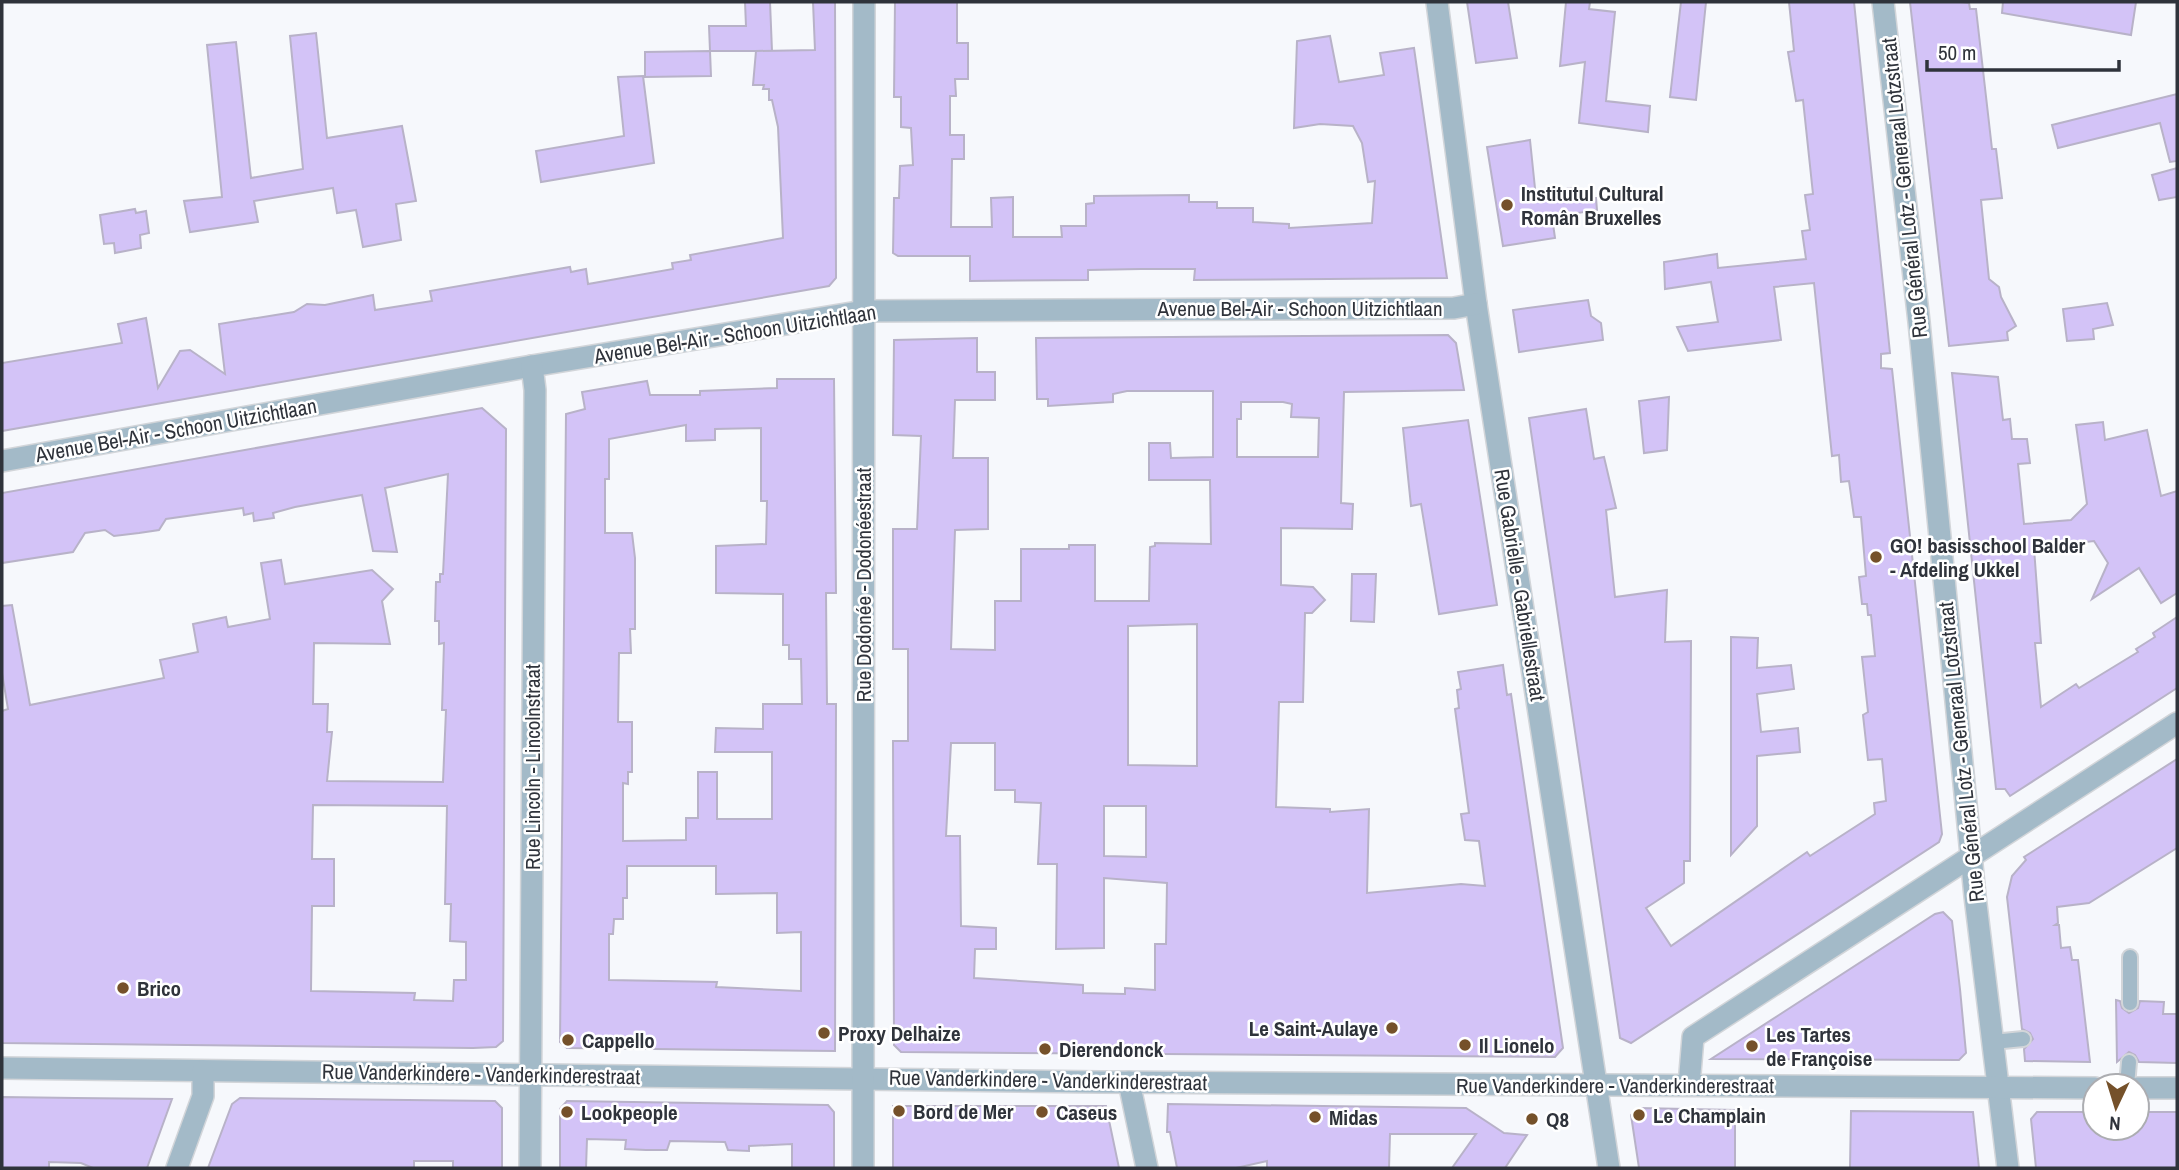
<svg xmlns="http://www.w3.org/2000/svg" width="2179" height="1170" font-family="'Archivo Narrow',sans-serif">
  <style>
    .building { fill: #d3c3f7; stroke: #b8b2c8; stroke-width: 2; fill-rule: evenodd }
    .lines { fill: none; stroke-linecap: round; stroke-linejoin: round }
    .service-casing { stroke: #d2d5d9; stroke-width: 18 }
    .minor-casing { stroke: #d2d5d9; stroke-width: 24 }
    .service { stroke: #a3bac8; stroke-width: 14 }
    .minor { stroke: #a3bac8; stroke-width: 21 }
    .poi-dot { fill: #75512a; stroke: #fff; stroke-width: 2.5 }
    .labels { text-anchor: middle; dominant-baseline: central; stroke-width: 5; stroke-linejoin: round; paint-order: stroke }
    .street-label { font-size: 21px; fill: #2f333b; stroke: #fff }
    .poi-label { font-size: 21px; font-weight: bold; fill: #2f333b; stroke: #fff; text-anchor: start }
  </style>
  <rect width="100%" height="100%" fill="#f6f8fc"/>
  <g class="building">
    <polygon points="745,2 770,2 772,51 710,51 709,26 746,26"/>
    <polygon points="813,2 835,2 836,278 829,286 2,431 2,363 122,343 118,324 146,318 158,388 180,351 190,350 225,374 219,324 294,312 307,304 325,305 373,295 375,310 432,301 430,291 570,267 571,272 586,269 588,284 673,269 672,263 691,260 690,255 783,238 778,127 772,100 769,100 769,89 763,89 764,85 753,85 756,51 815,50"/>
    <polygon points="895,2 957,2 957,43 968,43 968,79 955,79 956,96 950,96 950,135 964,135 964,159 952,159 951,227 992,227 991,198 1013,197 1013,237 1062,237 1061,226 1086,226 1086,204 1094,203 1094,196 1189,195 1189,202 1217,202 1217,208 1253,208 1253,222 1289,224 1289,228 1372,223 1375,181 1368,182 1362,143 1353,126 1320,124 1294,128 1297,41 1330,36 1339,82 1384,75 1380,53 1414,48 1447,278 1194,280 1195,269 1141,269 1088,270 1088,280 970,281 970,256 898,256 893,253 894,198 899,198 900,166 913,165 911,128 901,127 901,97 894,97"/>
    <polygon points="1467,2 1508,2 1517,58 1476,63"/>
    <polygon points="1566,2 1590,2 1589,9 1615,12 1606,101 1650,106 1648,132 1579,123 1585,62 1560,66"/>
    <polygon points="1681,2 1706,2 1696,100 1670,97"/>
    <polygon points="1789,2 1854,2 1890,353 1881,354 1881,368 1892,369 1942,834 1939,842 1631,1043 1620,1038 1529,418 1586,409 1594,459 1604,457 1616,508 1606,510 1615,597 1667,590 1665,642 1691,641 1690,861 1684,861 1684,883 1646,908 1671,946 1807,852 1810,856 1875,814 1874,803 1886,801 1882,759 1868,760 1863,715 1868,712 1862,657 1875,656 1871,615 1868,615 1867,604 1862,604 1859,577 1866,576 1861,517 1854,517 1849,481 1841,482 1839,455 1832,456 1814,283 1774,287 1781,340 1688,351 1677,327 1718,322 1711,282 1665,289 1664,262 1717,254 1718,268 1806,259 1802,231 1810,230 1805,195 1813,194 1803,100 1796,101 1788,52 1794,51"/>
    <polygon points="1910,2 1961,2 1969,3 1970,9 1976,9 1992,149 1996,149 2002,198 1981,200 1989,279 1999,287 2001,297 2016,326 2007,332 2008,340 1949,346"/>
    <polygon points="2003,2 2136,2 2131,35 2002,13"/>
    <polygon points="316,33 327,138 402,126 416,201 396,204 401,240 363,247 356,210 337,213 333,188 254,201 258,222 190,232 184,201 222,197 207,45 236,42 251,178 303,169 290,36"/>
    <polygon points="710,51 711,76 645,77 645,52"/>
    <polygon points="643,76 654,163 541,182 536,151 624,136 618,77"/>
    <polygon points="2177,94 2177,161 2170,162 2160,123 2058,148 2052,125"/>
    <polygon points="1530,140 1536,198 1546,198 1547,192 1572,188 1573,198 1596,198 1597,210 1552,217 1555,238 1503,246 1487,147"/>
    <polygon points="2177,168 2177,197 2159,200 2152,175"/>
    <polygon points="135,209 136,213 146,211 149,233 140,235 141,248 115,253 114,243 104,244 100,215"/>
    <polygon points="1588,300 1591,316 1601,323 1603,340 1519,352 1513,310"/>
    <polygon points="2107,303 2113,325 2093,329 2094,339 2067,341 2063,309"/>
    <path d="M1448,335l8,8 8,47 -120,2 -3,111 12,1 -1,25 -71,-1v57l32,2 12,13 -13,13h-7l-2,89h-24l-3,105 54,2v3l39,-3 -2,84 94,-9 24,2 -6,-45 -14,-1 -4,-26 8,-1 -14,-104 4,-1 -2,-18 4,-1 -3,-17 45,-7 4,30 4,-1 52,354 -8,9 -654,-5 -7,-7 -1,-304h15v-92h-15v-120h24l4,-93 -28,-1 1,-95 83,-2v34h18v28h-40l-2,58h35v71l-33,1 -4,119 44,1v-49h26v-52h48v-4h26v56h54l1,-54 5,-1v-3l56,1 -1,-64h-61v-37h21l1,15 42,-1v-66h-86l-14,3v8l-65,4v-7h-11l-1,-61zM1241,402h42l9,2 -1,13 28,1 -1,39h-81v-38h4zM1197,624v142l-69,-1v-139zM951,743h44v47h20v12l26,1 -3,61h19l-1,85 48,-1v-70l63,5 -1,61h-11v46l-30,-2v6l-42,-1v-8l-109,-7 1,-29h21v-21l-35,-2 -1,-90h-14zM1104,806h42v51l-42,-1z"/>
    <polygon points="1952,373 1998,377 2003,420 2010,419 2012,439 2027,439 2030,463 2018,464 2024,524 2071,520 2087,504 2076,425 2103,422 2105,440 2147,430 2161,496 2177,491 2177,593 2161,603 2139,568 2092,599 2108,563 2094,541 2034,548 2041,643 2035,643 2041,707 2076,684 2079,688 2138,652 2136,649 2155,637 2153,633 2177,617 2177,688 2010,796 2005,789 1996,789"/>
    <path d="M777,379h57l2,214h-10l1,111h9l-1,347 -268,-3 -7,-6 6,-628 19,-5 -3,-17 65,-11 3,14h50v-4l77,-3zM686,425v16l29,-1v-11l46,-1v73h6l-1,43 -50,2v47l67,1v51h6v14h12l1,45h-39v25l-47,-1 -1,24h57v67h-55v-47h-19v46h-12v22l-63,1v-58l5,1v-12h4v-50h-14l1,-69h12l-1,-24h5v-71l-3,-25h-27v-54h4v-40zM627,866h89v28l61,-1v40l24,-1v59l-85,-4 1,-5 -108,-2v-46h4l1,-15h9v-21h4z"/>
    <polygon points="1669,397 1667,450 1644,453 1639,401"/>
    <path d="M482,408l24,21 -3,612 -7,6 -23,1 -471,-5v-332l6,-2 -6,-36v-67l10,-1 18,100 134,-27 -4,-18 38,-8 -5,-28 33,-7 2,10 42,-8 -9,-56 20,-3 4,24 87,-14 21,19 -11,12 8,43 -76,-1 -1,61h15l-1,28h5l-5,49 116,1 3,-72h-4l2,-67 -5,1v-23h-4l1,-39h4v-8h3l5,-100 -63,14 12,64 -24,-1 -11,-56 -67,12 -22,6 1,5 -20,3 -1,-8 -9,2 -1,-7 -77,11 -7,11 -20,3 -25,3 -9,-6 -20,3 -12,19 -71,11v-70zM313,805l134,1 -2,98h6l-1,37 16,1v38h-12l-1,21 -39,-1 1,-7 -104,-2 1,-85h22v-47h-22z"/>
    <polygon points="1468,420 1497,605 1439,614 1421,504 1411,506 1403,428"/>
    <polygon points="1352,574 1376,574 1374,622 1351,621"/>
    <polygon points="1731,637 1758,638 1757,668 1791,665 1794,689 1757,694 1761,732 1798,728 1800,752 1757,756 1757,826 1731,855"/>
    <polygon points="2177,759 2177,848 2089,903 2057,907 2058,923 2055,925 2059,925 2061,948 2070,947 2072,960 2078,960 2090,1062 2025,1061 2024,1049 2033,1039 2030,1033 2022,1029 2007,897 2012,876 2026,860 2024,857"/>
    <polygon points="1943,912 1952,921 1960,989 1966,1053 1959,1060 1711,1059 1935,914"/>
    <polygon points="2116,1000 2120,1001 2122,1008 2129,1013 2138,1008 2140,1001 2164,1002 2163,1014 2177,1014 2177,1063 2139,1062 2135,1055 2129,1052 2117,1062"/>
    <polygon points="2,1097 76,1098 172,1099 147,1168 93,1168 81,1163 49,1162 49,1168 2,1168"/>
    <polygon points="240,1098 495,1101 502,1108 502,1168 453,1168 453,1161 414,1161 414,1168 208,1168 232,1104"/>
    <polygon points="567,1101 828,1105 834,1112 834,1168 792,1168 792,1144 749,1146 749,1151 728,1150 725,1142 670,1141 667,1150 646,1150 625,1149 626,1140 587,1139 586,1168 560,1168 560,1109"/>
    <polygon points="1168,1104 1466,1108 1504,1133 1527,1135 1505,1168 1452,1168 1476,1134 1390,1134 1389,1168 1267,1168 1267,1161 1236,1168 1177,1168 1170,1132 1167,1132"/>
    <polygon points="893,1106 1106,1106 1119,1168 893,1168"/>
    <polygon points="1638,1108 1735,1110 1735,1168 1639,1168 1631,1115"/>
    <polygon points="1851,1111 1973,1112 1979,1168 1850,1168"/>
    <polygon points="2037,1112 2095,1112 2095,1128 2137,1128 2137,1112 2177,1112 2177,1168 2036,1168 2031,1119"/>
  </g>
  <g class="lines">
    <g class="service-casing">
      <g id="service">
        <polyline points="2130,1003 2130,957"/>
        <polyline points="1993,1042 2023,1039"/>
        <polyline points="2127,1086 2129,1062"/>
      </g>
    </g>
    <g class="minor-casing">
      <g id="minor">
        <polyline points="1437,2 1476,304 1609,1168"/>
        <polyline points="1883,2 1919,322 1975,896 2008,1168"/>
        <polyline points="2,461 532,366 864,311 1454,308 1476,304"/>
        <polyline points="2,1068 1100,1082 2095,1088"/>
        <polyline points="1129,1082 1147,1168"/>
        <polyline points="1689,1085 1693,1037 2177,723"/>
        <polyline points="2137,1088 2177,1088"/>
        <polyline points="177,1168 203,1096 203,1071"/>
        <polyline points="530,1168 535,390 532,366"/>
        <polyline points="863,1168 864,2"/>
      </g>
    </g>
    <use href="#service" class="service"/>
    <use href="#minor" class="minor"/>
  </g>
  <g class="poi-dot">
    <circle cx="1507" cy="205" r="7"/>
    <circle cx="1876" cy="557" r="7"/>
    <circle cx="123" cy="988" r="7"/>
    <circle cx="1392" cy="1028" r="7"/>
    <circle cx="824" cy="1033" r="7"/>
    <circle cx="568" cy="1040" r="7"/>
    <circle cx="1465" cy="1045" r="7"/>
    <circle cx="1752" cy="1046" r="7"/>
    <circle cx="1045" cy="1049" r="7"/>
    <circle cx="899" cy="1111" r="7"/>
    <circle cx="567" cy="1112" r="7"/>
    <circle cx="1042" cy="1112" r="7"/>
    <circle cx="1639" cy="1115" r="7"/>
    <circle cx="1315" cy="1117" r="7"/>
    <circle cx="1532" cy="1119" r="7"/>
  </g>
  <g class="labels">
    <g class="street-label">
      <text transform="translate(1904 188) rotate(-96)">Rue Général Lotz - Generaal Lotzstraat</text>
      <text x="1300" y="308">Avenue Bel-Air - Schoon Uitzichtlaan</text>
      <text transform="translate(735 334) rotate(-9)">Avenue Bel-Air - Schoon Uitzichtlaan</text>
      <text transform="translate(176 430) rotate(-10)">Avenue Bel-Air - Schoon Uitzichtlaan</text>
      <text transform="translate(863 585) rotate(-90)">Rue Dodonée - Dodonéestraat</text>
      <text transform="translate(1520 585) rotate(81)">Rue Gabrielle - Gabriellestraat</text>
      <text transform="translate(1961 752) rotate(-96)">Rue Général Lotz - Generaal Lotzstraat</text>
      <text transform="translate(532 767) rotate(-90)">Rue Lincoln - Lincolnstraat</text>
      <text transform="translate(481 1074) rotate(1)">Rue Vanderkindere - Vanderkinderestraat</text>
      <text transform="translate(1048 1080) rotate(1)">Rue Vanderkindere - Vanderkinderestraat</text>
      <text x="1615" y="1085">Rue Vanderkindere - Vanderkinderestraat</text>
    </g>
    <g class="poi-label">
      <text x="1521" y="193">Institutul Cultural<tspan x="1521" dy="24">Român Bruxelles</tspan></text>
      <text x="1890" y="545">GO! basisschool Balder<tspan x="1890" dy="24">- Afdeling Ukkel</tspan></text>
      <text x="137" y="988">Brico</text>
      <text x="1378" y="1028" text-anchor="end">Le Saint-Aulaye</text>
      <text x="838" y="1033">Proxy Delhaize</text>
      <text x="1766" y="1034">Les Tartes<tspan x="1766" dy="24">de Françoise</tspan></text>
      <text x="582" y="1040">Cappello</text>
      <text x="1479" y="1045">Il Lionelo</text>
      <text x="1059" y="1049">Dierendonck</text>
      <text x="913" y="1111">Bord de Mer</text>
      <text x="581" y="1112">Lookpeople</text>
      <text x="1056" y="1112">Caseus</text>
      <text x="1653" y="1115">Le Champlain</text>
      <text x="1329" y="1117">Midas</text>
      <text x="1546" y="1119">Q8</text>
    </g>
  </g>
  <rect width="2179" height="1170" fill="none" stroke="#2f333b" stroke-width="7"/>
  <g transform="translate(2116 1107) rotate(184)"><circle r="33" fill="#ffffff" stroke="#acadb1" stroke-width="2"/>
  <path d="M0-5L12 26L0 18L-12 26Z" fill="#75512a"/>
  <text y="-10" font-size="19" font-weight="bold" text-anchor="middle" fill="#2f333b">N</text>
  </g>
  <path d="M1927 60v10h192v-10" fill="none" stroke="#2f333b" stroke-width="3.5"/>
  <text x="1938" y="60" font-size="21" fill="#2f333b" stroke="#ffffff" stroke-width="5" paint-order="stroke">50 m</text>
</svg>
